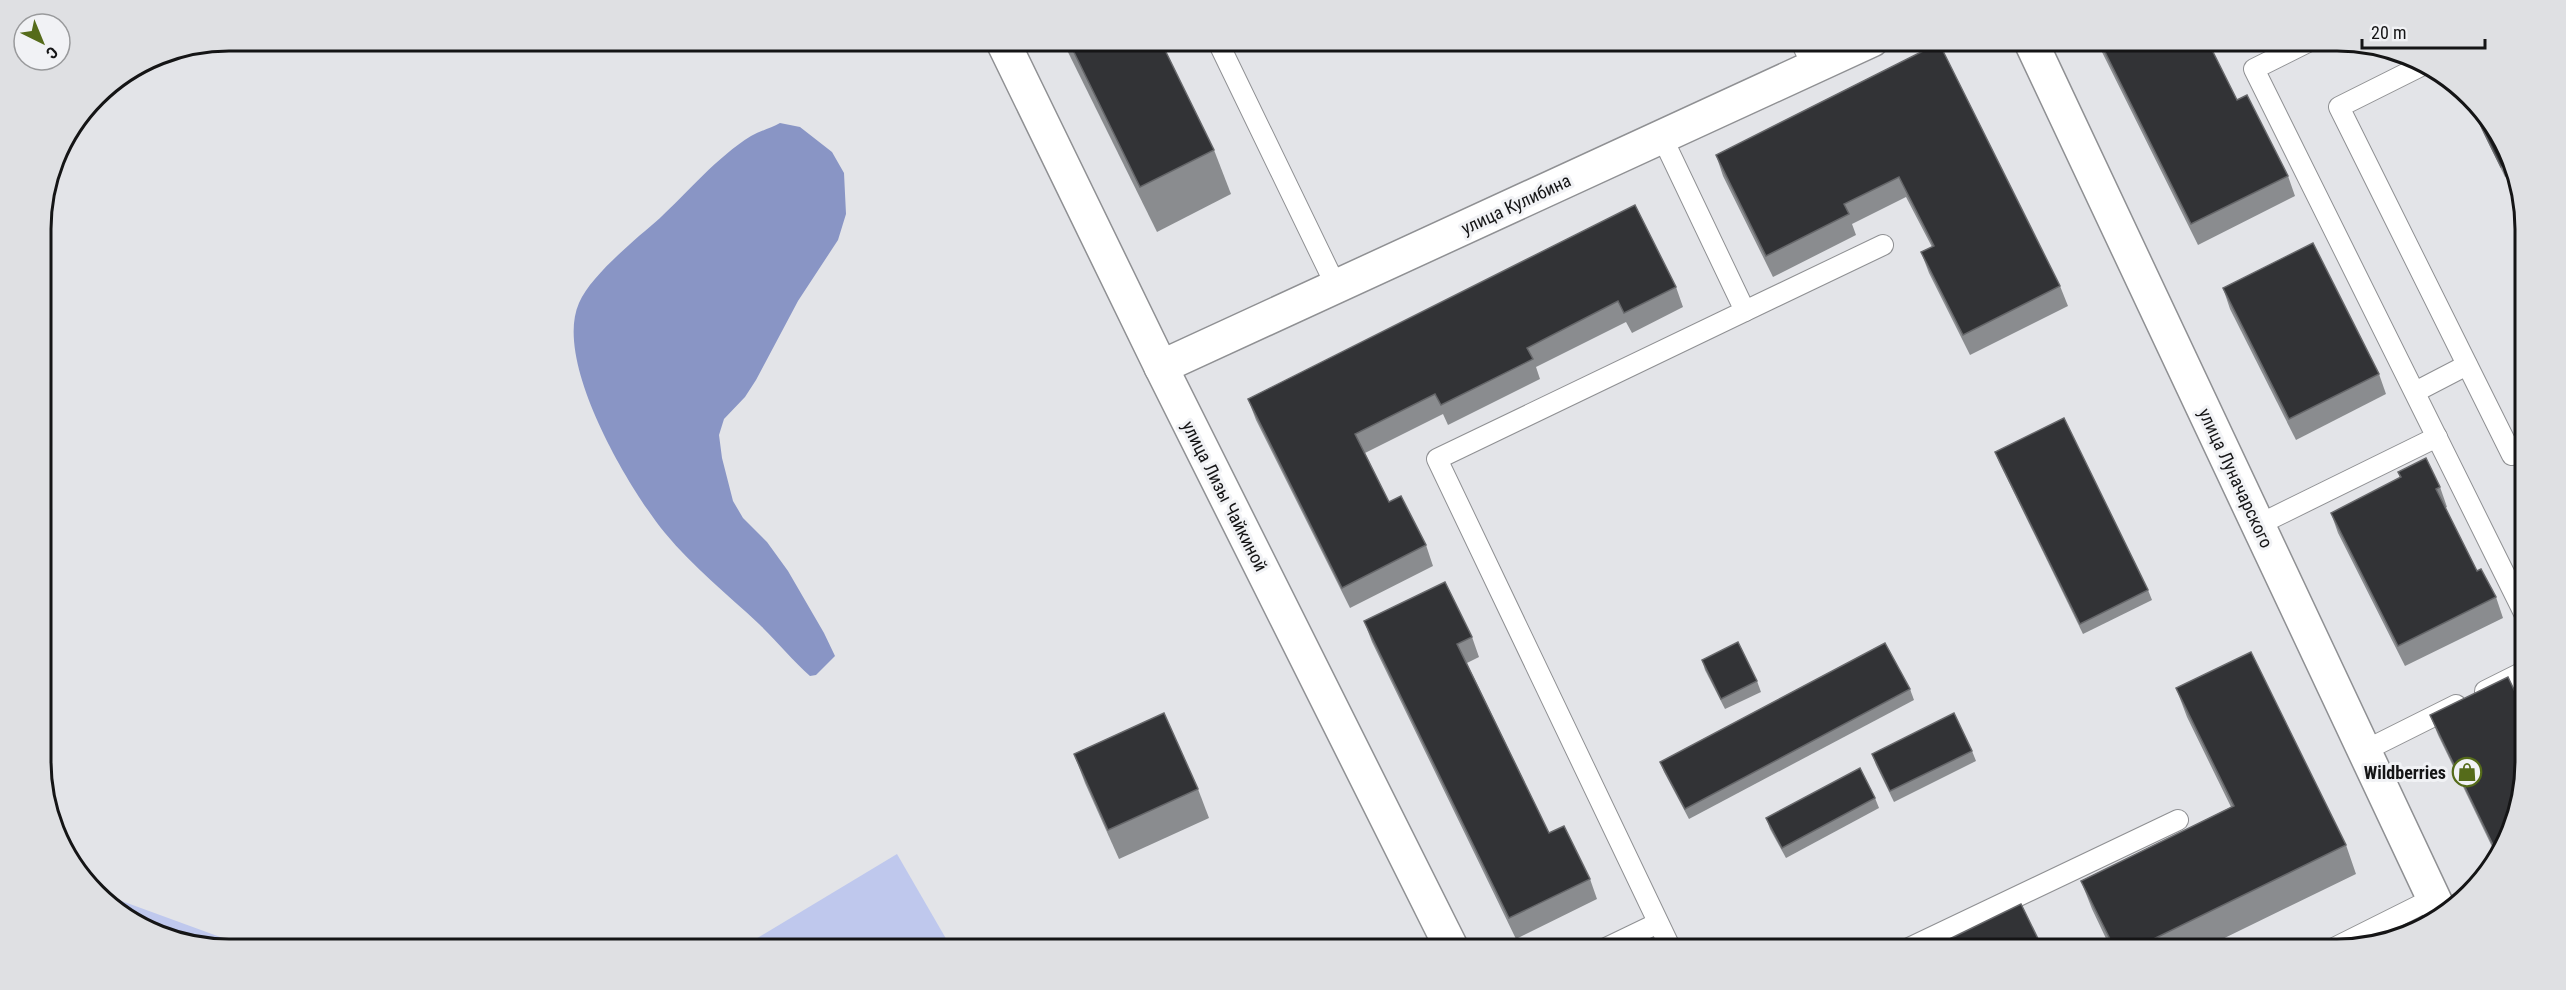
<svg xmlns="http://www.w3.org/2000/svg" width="2566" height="990" font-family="'Roboto Condensed',sans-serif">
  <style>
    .green { fill: #bfc8ed }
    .water { fill: #8995c5 }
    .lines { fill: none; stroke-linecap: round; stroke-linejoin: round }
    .lane-casing { stroke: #8f9093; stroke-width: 22 }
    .street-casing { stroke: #8f9093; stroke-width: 36 }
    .lane { stroke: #fff; stroke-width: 20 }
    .street { stroke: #fff; stroke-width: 33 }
    .wall { fill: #8a8c8f }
    .building { fill: #323336; stroke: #67686b; stroke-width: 1.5 }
    .labels { text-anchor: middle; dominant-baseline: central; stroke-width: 6; stroke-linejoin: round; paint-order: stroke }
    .street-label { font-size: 18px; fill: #151516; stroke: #f1f2f5 }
    .poi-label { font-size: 18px; font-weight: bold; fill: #151516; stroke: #f1f2f5; text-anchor: end }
    .rim { fill: none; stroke: #151516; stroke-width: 3 }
  </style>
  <rect width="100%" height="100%" fill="#e3e4e8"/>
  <g class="green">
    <polygon points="897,854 952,949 739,949"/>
    <polygon points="97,892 253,949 229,949 168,939"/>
  </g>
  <path class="water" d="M780,123l20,4 32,25 12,21 2,41 -8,26 -40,61 -42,79 -11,17 -21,22 -5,16 3,23 11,43 10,17 24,24 21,29 36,62 11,23 -19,19 -6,1c-18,-16 -33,-35 -51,-52 -32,-30 -66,-57 -94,-91 -37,-45 -112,-172 -86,-230 12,-28 57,-64 81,-85 29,-27 57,-61 91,-82 9,-5 20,-8 29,-13z"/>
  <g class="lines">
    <g class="lane-casing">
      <g id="lane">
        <polyline points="1217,40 1336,286"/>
        <polyline points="1800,40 1813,67"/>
        <polyline points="2312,40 2254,69 2525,615"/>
        <polyline points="2425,64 2339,107 2512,455"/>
        <polyline points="1662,137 1745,311 1437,459 1671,949"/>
        <polyline points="1745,311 1883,245"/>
        <polyline points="2415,392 2467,365"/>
        <polyline points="2258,525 2437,437"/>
        <polyline points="2485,691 2525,671"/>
        <polyline points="2364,751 2456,705"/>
        <polyline points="1604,949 1658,923"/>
        <polyline points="1907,949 2178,820"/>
        <polyline points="2332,949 2434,898"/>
      </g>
    </g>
    <g class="street-casing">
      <g id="street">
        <polyline points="1002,40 1161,367 1452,949"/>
        <polyline points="2030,40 2442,916"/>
        <polyline points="1161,367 1872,40"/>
      </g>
    </g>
    <use href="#lane" class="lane"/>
    <use href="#street" class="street"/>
  </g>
  <g class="wall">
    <polygon points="1062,40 1160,40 1214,150 1231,194 1157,232"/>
    <polygon points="2096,40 2236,40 2212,52 2237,100 2288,176 2295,196 2198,245"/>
    <polygon points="1939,43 2060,286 2068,306 1970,355 1929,273 1921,252 1932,247 1906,197 1852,224 1856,235 1773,277 1723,176 1716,155"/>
    <polygon points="2487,115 2511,174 2505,177 2482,130 2478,120"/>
    <polygon points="1635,205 1676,287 1683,307 1632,333 1626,322 1536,367 1540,379 1448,425 1443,414 1365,453 1389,502 1426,545 1433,566 1350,608 1256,420 1248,399"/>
    <polygon points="2223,288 2379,374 2386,394 2296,440 2230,309"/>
    <polygon points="1995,452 2148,590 2152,600 2083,634 1999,462"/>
    <polygon points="2398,472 2440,487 2447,507 2445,508 2477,571 2496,597 2503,618 2405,666 2338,533 2331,513 2400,478"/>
    <polygon points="1364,621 1472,637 1479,657 1467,663 1549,833 1590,879 1597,899 1516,939 1372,642"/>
    <polygon points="1702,660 1757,681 1761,692 1725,709 1705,670"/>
    <polygon points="2176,688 2346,845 2356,874 2202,949 2111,949 2092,909 2081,881 2231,807 2187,717"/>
    <polygon points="1910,689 1914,700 1689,819 1664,772 1660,762"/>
    <polygon points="2430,715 2515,822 2497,857 2438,735"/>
    <polygon points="1972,751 1976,761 1894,802 1876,765 1872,754"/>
    <polygon points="1074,754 1198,789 1209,818 1119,859 1085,783"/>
    <polygon points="1875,798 1879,808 1786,858 1770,829 1766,818"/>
  </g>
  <g class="building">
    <polygon points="1068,40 1160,40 1214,150 1140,187"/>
    <polygon points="2099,40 2207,40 2237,100 2247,95 2288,176 2191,224"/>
    <polygon points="1939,43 2060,286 1963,335 1921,252 1934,246 1899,177 1844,204 1849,214 1766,256 1716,155"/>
    <polygon points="2487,115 2507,163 2501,167 2478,120"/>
    <polygon points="1635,205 1676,287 1624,313 1618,301 1527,348 1533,359 1441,405 1435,394 1355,434 1389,502 1401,496 1426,545 1342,588 1248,399"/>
    <polygon points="2313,243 2379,374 2289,419 2223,288"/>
    <polygon points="2064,418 2148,590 2080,624 1995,452"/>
    <polygon points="2426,458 2440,487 2436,489 2477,571 2481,569 2496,597 2398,646 2331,513 2401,477 2398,472"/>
    <polygon points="1445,582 1472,637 1457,644 1549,833 1564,826 1590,879 1509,918 1364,621"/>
    <polygon points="1738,642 1757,681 1721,699 1702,660"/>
    <polygon points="1885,643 1910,689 1685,809 1660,762"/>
    <polygon points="2251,652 2346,845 2133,949 2115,949 2081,881 2234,806 2176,688"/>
    <polygon points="2508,677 2525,713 2526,761 2515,822 2498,855 2430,715"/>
    <polygon points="1164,713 1198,789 1108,830 1074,754"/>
    <polygon points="1954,713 1972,751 1890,791 1872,754"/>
    <polygon points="1860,768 1875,798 1782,848 1766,818"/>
    <polygon points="2021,904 2043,949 1929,949"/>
  </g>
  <defs>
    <g id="shop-ring" transform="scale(1.5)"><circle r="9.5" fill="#f1f2f5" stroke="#556b1a" stroke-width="1.5"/><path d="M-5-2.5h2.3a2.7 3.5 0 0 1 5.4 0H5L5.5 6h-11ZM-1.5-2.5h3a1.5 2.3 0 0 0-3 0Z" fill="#556b1a"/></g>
  </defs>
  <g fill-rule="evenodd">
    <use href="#shop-ring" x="2467" y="772"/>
  </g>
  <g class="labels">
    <g class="street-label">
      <text transform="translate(1516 204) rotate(-25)">улица Кулибина</text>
      <text transform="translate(2236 478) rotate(65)">улица Луначарского</text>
      <text transform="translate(1225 496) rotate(63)">улица Лизы Чайкиной</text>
    </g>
    <g class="poi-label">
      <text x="2446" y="772">Wildberries</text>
    </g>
  </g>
  <path d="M0 0H2566V990H0ZM229 51H2337A178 178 0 0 1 2515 229V761A178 178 0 0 1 2337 939H229A178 178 0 0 1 51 761V229A178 178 0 0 1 229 51Z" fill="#dfe0e3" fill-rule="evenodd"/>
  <path class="rim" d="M229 51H2337A178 178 0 0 1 2515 229V761A178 178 0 0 1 2337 939H229A178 178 0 0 1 51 761V229A178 178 0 0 1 229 51Z"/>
  <g transform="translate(42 42) rotate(137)"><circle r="28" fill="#f1f2f5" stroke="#999a9c" stroke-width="1.5"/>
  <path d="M0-4.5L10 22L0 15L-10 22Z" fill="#556b1a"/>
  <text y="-9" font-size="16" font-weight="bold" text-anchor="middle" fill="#151516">С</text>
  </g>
  <path d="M2362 39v9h123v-9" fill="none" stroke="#151516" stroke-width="3"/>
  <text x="2371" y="39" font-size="18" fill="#151516" stroke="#f1f2f5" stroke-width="4.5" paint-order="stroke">20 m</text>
</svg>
